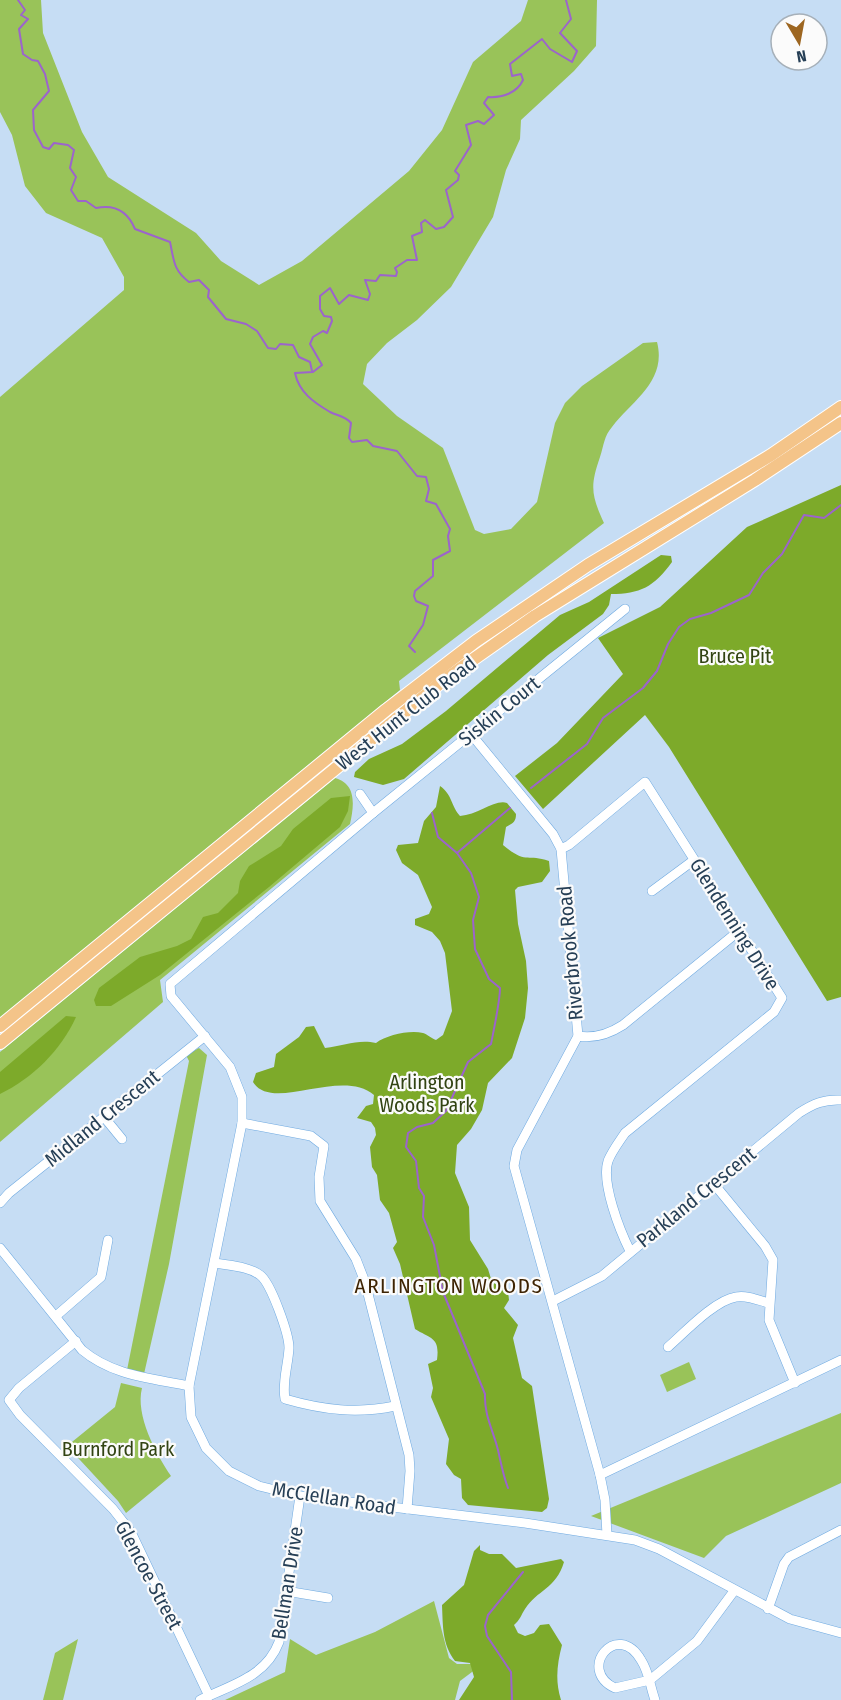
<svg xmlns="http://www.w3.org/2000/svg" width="841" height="1700" font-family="'Fira Sans Condensed',sans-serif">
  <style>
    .green { fill: #99c359 }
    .forest { fill: #7daa2a }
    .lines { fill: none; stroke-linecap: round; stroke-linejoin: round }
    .stream { stroke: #9c64cc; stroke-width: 2 }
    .minor-casing { stroke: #6faae1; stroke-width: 10 }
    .major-casing { stroke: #fff; stroke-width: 14 }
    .minor { stroke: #fff; stroke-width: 9 }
    .major { stroke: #f4c489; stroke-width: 12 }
    .labels { text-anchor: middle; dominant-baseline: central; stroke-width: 4.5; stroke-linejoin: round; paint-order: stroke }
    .park-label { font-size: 20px; fill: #324413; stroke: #fbfbfb }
    .street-label { font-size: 20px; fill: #263f56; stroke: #fbfbfb }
    .neighbourhood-label { font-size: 21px; letter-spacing: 1.5px; fill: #3e2403; stroke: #fbfbfb }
  </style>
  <rect width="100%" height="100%" fill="#c6ddf4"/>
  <g class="green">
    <path d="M0,0h41l2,33 39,99 26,45 88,56 25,28 38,24 43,-24 107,-90 33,-41 31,-68 48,-41 7,-21h69l-1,46 -22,25 -53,49 -1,19 -14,31 -13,47 -42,70 -34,33 -30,23 -20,21 -4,20 34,32 46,32 32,82 9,4 27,-5 26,-27 18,-79 10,-20 17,-17 61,-43 14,-1c10,39 -24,58 -45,85 -8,9 -8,18 -12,30 -10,29 -9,38 4,66l-205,158 1,9 -400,328v-621l124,-107v-13l-22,-39 -56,-25 -21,-27 -13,-51 -12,-23z"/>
    <path d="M335,778c22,6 19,28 15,46l-190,156 3,22 -163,140v-90z"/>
    <polygon points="199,1048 207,1055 169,1264 144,1374 127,1370 189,1061 186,1055"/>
    <polygon points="689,1362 696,1379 667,1392 660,1375"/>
    <path d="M121,1383l21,5c-7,27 14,66 29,88l-45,37 -8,-12 -51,-55 48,-39z"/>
    <polygon points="841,1413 841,1483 726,1536 704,1558 591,1516"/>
    <polygon points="434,1601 449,1658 457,1664 472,1664 476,1669 460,1681 455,1700 225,1700 285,1672 290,1639 316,1655 375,1632"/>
    <polygon points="78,1639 63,1700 43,1700 55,1653"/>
  </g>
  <g class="forest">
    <polygon points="841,485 841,997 827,1001 669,747 645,715 543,809 515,776 557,743 623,674 598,638 660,607 747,527"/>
    <path d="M661,555l10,1 1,6c-18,25 -32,32 -61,32l-2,11 -6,9 -55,41 -144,124 -21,6 -29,-8 1,-5 14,-13 33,-15 44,-33 114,-96 29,-13z"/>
    <path d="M440,786c12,8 11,20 20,30 18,-1 35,-17 47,-13l9,11c0,8 -3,9 -10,13l-3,18c24,20 23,8 46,16l1,10 -8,11 -24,5 -3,3 3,34 8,37 2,27 -3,30 -13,40 -24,25 -6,27 -11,19 -14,16 -2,28 14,34 1,33 18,29 4,13 16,9 1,9 -5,8 14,17 -5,13 9,40 10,8 17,113 -2,9 -5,4 -74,-7 -6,-7 -1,-19 -7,-4 -8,-11 3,-25 -18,-42 2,-9 -5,-24 9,-4c3,-23 -6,-21 -22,-31l-15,-65 -7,-16 4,-6 -8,-29 -9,-13 -3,-25 -5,-8 -2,-20 6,-12 -1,-7 -4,-6 -14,-4 9,-12 7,-2 1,-9c-33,-28 -102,18 -121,-13l3,-9 18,-6 2,-13 23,-17 7,-10 8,-1 11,22c19,-2 33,-9 51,-5 11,-8 33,-13 47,-10 4,1 8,5 13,7l7,-5 9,-24 -7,-58 -5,-12 -8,-9 -17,-7v-6l14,-5 3,-7 -14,-32 -16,-12 -6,-13 2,-5 20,-2 6,-22 12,-14z"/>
    <polygon points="350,796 348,811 340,827 269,887 160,975 111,1006 96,1006 94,1000 99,988 140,957 177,946 191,939 203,917 218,913 238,893 240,881 249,866 281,846 293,829 331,798"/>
    <path d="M66,1016l10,1c-15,33 -43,61 -76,77v-22z"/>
    <path d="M480,1545v5l9,4h13l14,14 45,-9 3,3c-8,27 -27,28 -39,47 -4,6 -5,11 -11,16l4,8 7,3 9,-3 6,-8 9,-1 13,21c-5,19 -7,36 -1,55h-102l15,-23 -4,-14 -15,-2c-13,-17 -12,-35 -13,-56l22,-20 10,-34z"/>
  </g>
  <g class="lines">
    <g class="stream">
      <path d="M18,0l7,10 -4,5 7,4 -9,10 4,25 9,6 6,1 7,13 4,17 -16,19 1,20 9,17 6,2 5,-6 14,2 6,5 -4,18 6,9 -5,13 7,11h8l10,7c19,-4 32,4 39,21l35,13c4,18 3,28 19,40l10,-2 10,10 -1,7 18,22 20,5 11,7 11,17 8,1 4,-5 13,1 6,12 11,5 2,9"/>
      <path d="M415,652l-6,-6 14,-21 5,-19 -12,-5 -2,-5 1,-5 18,-15v-16l17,-9 -2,-15 2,-7 -14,-25 -10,-3 3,-12 -3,-12 -9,-1 -20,-25 -24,-5 -6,-6 -15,2 -3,-4 2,-15c-6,-7 -13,-7 -21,-11 -17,-10 -31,-20 -35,-39l18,-1 9,-7 -12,-21 3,-7 10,-6 4,2 5,-12 -1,-4 -7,-1 -4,-7v-13l10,-8 9,16 10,-9 19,5 2,-6 -5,-14 11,1 4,-6 16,1 1,-4 -2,-4 12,-8h10l-5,-24 10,-4 -1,-9 4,-3 11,9 8,-2 9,-10 -7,-27 12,-10 1,-5 -4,-4 16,-26 -5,-20 12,-4 6,3 10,-9 -10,-12 4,-6c14,1 29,-4 35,-17l-2,-6 -9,2 -2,-12 32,-25 8,10 22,13 5,-11 -17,-18 11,-14 -5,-19"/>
      <polyline points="531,788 587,744 603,718 643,688 657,671 668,644 679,627 690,619 711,613 749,595 763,573 782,554 804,515 824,518 841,505"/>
      <path d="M432,813l6,24 19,16 14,20 8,24 -6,23 2,29 14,30 11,9c0,13 -6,41 -9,56l-23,18 -22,49 -13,12 -16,4 -9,6 -2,14 10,14 3,27 5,8 -1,21 11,28 9,47 42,102c-1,21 8,36 13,56 3,13 5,25 10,38"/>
      <polyline points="457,853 510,808"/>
      <polyline points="512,1700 511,1672 487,1636 485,1626 488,1615 523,1572"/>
    </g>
    <g class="minor-casing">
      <g id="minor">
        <polyline points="625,609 373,813 170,984 171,996 230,1067 242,1097 242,1123 189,1386 191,1417 206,1448 229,1471 259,1486 300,1496 525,1523 635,1540 659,1549 790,1619 841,1633"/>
        <polyline points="471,734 553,834 561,849 578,1036 517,1150 514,1166 600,1475 605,1500 607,1535"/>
        <polyline points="360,794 373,813"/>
        <path d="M561,849l8,-4 76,-63 137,216 -8,14 -149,121c-6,9 -13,18 -17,28 -7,22 12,70 22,90"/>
        <polyline points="652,891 694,860"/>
        <path d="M578,1036c17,3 31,-2 45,-11l117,-95"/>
        <polyline points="104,1117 122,1139"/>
        <polyline points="242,1123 311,1136 324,1146 319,1177 320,1201 356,1259 365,1282 409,1455 410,1471 407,1509"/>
        <polyline points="714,1184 765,1246 773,1260 769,1320 795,1383"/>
        <polyline points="0,1203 9,1193 205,1036"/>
        <path d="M0,1248l82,102c31,26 69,28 107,36"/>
        <path d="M215,1263c16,3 32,3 45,12 11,8 29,59 29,73 -1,18 -7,33 -4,51 38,11 72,15 110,7"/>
        <path d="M553,1301l49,-25 197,-163c14,-9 25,-14 42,-13"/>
        <polyline points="56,1316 101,1277 108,1240"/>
        <polyline points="76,1341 19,1388 9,1400 20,1415 113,1509 131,1532 209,1696"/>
        <path d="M668,1347c16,-14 47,-47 68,-50 11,-2 22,3 32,6"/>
        <polyline points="600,1475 841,1360"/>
        <polyline points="286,1591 328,1598"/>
        <polyline points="768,1609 784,1564 789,1557 841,1530"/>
        <path d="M650,1680l-35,8c-39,-18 2,-69 26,-28 8,12 9,26 14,40"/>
        <polyline points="650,1680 697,1641 734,1591"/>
        <path d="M200,1700c31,-15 66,-23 79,-58l21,-146"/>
      </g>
    </g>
    <g class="major-casing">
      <g id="major">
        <polyline points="0,1026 386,710 476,641 588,565 771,455 841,407"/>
        <polyline points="0,1043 444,680 535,616 755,480 841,423"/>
      </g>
    </g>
    <use href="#minor" class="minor"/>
    <use href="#major" class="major"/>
  </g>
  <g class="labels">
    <g class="park-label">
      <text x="735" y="656">Bruce Pit</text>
      <text x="427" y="1082">Arlington<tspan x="427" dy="23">Woods Park</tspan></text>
      <text x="118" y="1449">Burnford Park</text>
    </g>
    <g class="street-label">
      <text transform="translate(499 711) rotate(-39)">Siskin Court</text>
      <text transform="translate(406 713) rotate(-38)">West Hunt Club Road</text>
      <text transform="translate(735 924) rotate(58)">Glendenning Drive</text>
      <text transform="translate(570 953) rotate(-95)">Riverbrook Road</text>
      <text transform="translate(102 1118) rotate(-39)">Midland Crescent</text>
      <text transform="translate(696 1197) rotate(-39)">Parkland Crescent</text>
      <text transform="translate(334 1498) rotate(9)">McClellan Road</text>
      <text transform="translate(149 1575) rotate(62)">Glencoe Street</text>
      <text transform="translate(287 1583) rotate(-81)">Bellman Drive</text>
    </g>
    <g class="neighbourhood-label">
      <text x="449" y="1286">ARLINGTON WOODS</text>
    </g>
  </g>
  <g transform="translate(799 42) rotate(170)"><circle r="28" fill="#fbfbfb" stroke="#a6b0b9" stroke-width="1.5"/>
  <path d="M0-4.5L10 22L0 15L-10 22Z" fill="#9d6621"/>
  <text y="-9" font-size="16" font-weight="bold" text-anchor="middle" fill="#263f56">N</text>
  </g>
</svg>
